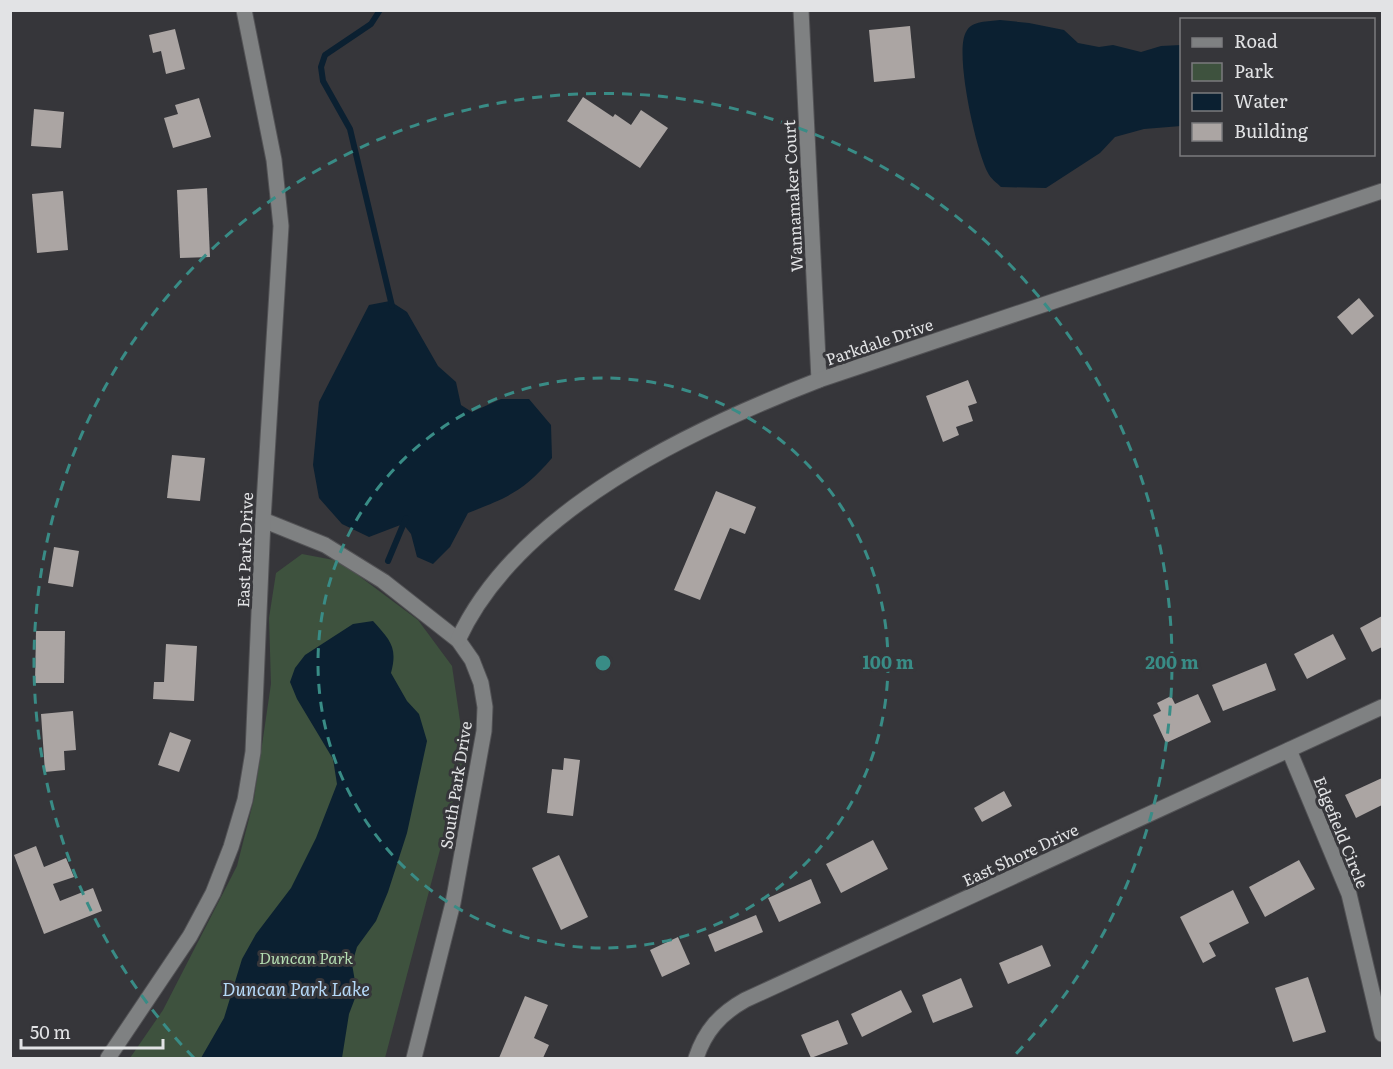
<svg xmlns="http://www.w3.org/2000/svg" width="1393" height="1069" font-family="Literata,serif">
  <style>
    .green { fill: #3e523e }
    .water { fill: #0b2031 }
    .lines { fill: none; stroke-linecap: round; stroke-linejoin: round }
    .stream { stroke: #0b2031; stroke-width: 6 }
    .building { fill: #aba5a3 }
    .minor-casing { stroke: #525255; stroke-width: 17 }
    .minor { stroke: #7f8182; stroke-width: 15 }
    .ring { fill: none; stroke: #398c86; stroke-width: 3; stroke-dasharray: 10 8 }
    .labels { text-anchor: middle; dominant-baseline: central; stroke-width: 6; stroke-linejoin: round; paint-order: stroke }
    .street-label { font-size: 16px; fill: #e2e3e5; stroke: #36363a }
    .park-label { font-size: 16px; font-style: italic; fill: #b5deb3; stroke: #36363a }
    .water-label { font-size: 18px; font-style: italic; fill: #b5d9f9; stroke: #36363a }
    .centre { fill: #398c86; stroke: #36363a; stroke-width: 3 }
    .ring-label { font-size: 18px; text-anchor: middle; font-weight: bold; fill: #398c86; stroke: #36363a; stroke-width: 6; stroke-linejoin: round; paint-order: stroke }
  </style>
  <rect width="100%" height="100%" fill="#36363a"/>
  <polygon class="green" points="302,554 339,561 418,620 452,666 465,755 385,1058 130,1058 163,1010 237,866 254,799 271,684 269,618 276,573"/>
  <g class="water">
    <path d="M1000,20l29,3 35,7 14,13 21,4 14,-2 28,7 20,-6 20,-1v81l-37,3 -29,8 -15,16 -54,35 -45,-1c-4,-4 -11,-9 -13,-14 -12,-22 -34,-121 -22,-141 6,-12 22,-10 34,-12z"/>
    <path d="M390,301l17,11 31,54 18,16 5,23 11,7 29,-13h28l22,26 1,33c-29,34 -44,39 -84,55l-18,34 -17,17 -16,-7 -6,-23 -8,-10 -34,13 -27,-13 -23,-26 -6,-33 6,-63 50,-97z"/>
    <path d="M373,621c17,19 25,26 18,52l16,28 12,13 8,27 -20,92 -19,59 -12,29 -19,26 -5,17 5,29 -8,21 -7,44h-141l23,-40 18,-59 14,-25 35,-46 25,-50 21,-54 -4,-25 -36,-60 -7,-17 5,-14 10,-13 48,-31z"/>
  </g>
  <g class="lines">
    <g class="stream">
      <polyline points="380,10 371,24 325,55 321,67 323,81 350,129 392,306"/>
      <polyline points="388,561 406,518"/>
    </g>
  </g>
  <g class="building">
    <polygon points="910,26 915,78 874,82 869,30"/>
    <polygon points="175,29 185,69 166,74 161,51 153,53 149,35"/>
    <polygon points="583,97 613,117 615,114 631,125 641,110 668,128 640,168 567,121"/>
    <polygon points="199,98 211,137 173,148 164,118 178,114 175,105"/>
    <polygon points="34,109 64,112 61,148 31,146"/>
    <polygon points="207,188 210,257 180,258 177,190"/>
    <polygon points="63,191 68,250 37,253 32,194"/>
    <polygon points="1359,298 1374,316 1352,335 1337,317"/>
    <polygon points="968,380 977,403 968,406 973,421 956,427 959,435 943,442 926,396"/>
    <polygon points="172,455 205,458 200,501 167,498"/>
    <polygon points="716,491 756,507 745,534 730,528 700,600 674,590"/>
    <polygon points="54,547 79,551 73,587 48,583"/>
    <polygon points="1382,616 1382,647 1372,652 1360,628"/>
    <polygon points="36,631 65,631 64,683 35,683"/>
    <polygon points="1333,634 1346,659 1307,679 1294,654"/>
    <polygon points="166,644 197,646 194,701 153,699 154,682 164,682"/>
    <polygon points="1266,663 1276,690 1223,711 1212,685"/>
    <polygon points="1198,694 1211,722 1166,743 1153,715 1161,711 1157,703 1171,696 1175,704"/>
    <polygon points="73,711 76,750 64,751 65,770 45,772 41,714"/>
    <polygon points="170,732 191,740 179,772 158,765"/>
    <polygon points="564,758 580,760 573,816 547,813 552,769 563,770"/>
    <polygon points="1382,778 1382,805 1356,818 1345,795"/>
    <polygon points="1004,791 1012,806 982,822 974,808"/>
    <polygon points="873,840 888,869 841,893 826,864"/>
    <polygon points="36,846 44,867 66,858 74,877 53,884 60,901 93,888 102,911 44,934 14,855"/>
    <polygon points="559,855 588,917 561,930 532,868"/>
    <polygon points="1299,860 1315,889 1265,917 1249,887"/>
    <polygon points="811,879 821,903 779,922 768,898"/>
    <polygon points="1233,890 1249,923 1209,943 1216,956 1203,963 1180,917"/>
    <polygon points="756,915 763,932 715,952 708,935"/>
    <polygon points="678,937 690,964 662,977 650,950"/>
    <polygon points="1042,945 1051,966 1008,984 999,963"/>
    <polygon points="1308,977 1326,1032 1293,1042 1275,988"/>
    <polygon points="961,978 973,1007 933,1023 922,995"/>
    <polygon points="901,990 912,1012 862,1037 851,1014"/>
    <polygon points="525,996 548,1005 534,1038 549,1045 543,1058 499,1058"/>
    <polygon points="838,1020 848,1044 811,1058 801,1035"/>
  </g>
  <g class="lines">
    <g class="minor-casing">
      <g id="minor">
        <polyline points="801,10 819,380"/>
        <polyline points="263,520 325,545 383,581 458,640 472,660 481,683 485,707 484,731 453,903 414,1058"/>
        <path d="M458,640c60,-130 234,-211 361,-260l563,-189"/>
        <polyline points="1289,750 1349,894 1382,1034"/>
        <polyline points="108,1058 190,936 213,893 231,847 245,800 253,752 263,520 281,226 274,160 244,10"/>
        <path d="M696,1058c9,-27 24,-44 49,-58l637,-293"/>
      </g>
    </g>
    <use href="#minor" class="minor"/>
  </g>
  <g class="ring">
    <circle cx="603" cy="663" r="285"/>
    <path d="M194 1058A569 569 0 1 1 1012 1058"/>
  </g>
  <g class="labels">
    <g class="street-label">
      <text transform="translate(792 196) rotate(-93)">Wannamaker Court</text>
      <text transform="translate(879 341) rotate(-19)">Parkdale Drive</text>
      <text transform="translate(244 550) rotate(-88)">East Park Drive</text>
      <text transform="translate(455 785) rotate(-81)">South Park Drive</text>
      <text transform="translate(1342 832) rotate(68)">Edgefield Circle</text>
      <text transform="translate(1020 854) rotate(-25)">East Shore Drive</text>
    </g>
    <g class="park-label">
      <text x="306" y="957">Duncan Park</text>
    </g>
    <g class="water-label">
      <text x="296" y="988">Duncan Park Lake</text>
    </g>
  </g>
  <circle cx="603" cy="663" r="9" class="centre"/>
  <g class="ring-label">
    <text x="888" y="669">100 m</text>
    <text x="1172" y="669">200 m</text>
  </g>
  <rect width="1393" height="1069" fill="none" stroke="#e2e3e5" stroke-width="24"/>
  <rect x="1180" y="18" width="195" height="138" fill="#36363a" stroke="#7b7b7e" stroke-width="1.5"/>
  <rect x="1192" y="38" width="30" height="9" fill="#7f8182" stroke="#7b7b7e" stroke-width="1.5"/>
  <text x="1234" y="48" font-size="18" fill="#e2e3e5">Road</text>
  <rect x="1192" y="63" width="30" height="18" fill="#3e523e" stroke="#7b7b7e" stroke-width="1.5"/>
  <text x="1234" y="78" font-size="18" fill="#e2e3e5">Park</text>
  <rect x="1192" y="93" width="30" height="18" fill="#0b2031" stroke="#7b7b7e" stroke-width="1.5"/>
  <text x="1234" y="108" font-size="18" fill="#e2e3e5">Water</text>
  <rect x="1192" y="123" width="30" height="18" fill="#aba5a3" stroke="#7b7b7e" stroke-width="1.5"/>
  <text x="1234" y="138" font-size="18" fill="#e2e3e5">Building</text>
  <path d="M21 1039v9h142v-9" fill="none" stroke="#e2e3e5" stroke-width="3"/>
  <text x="30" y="1039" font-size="18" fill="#e2e3e5" stroke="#36363a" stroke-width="4.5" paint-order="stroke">50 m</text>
</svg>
